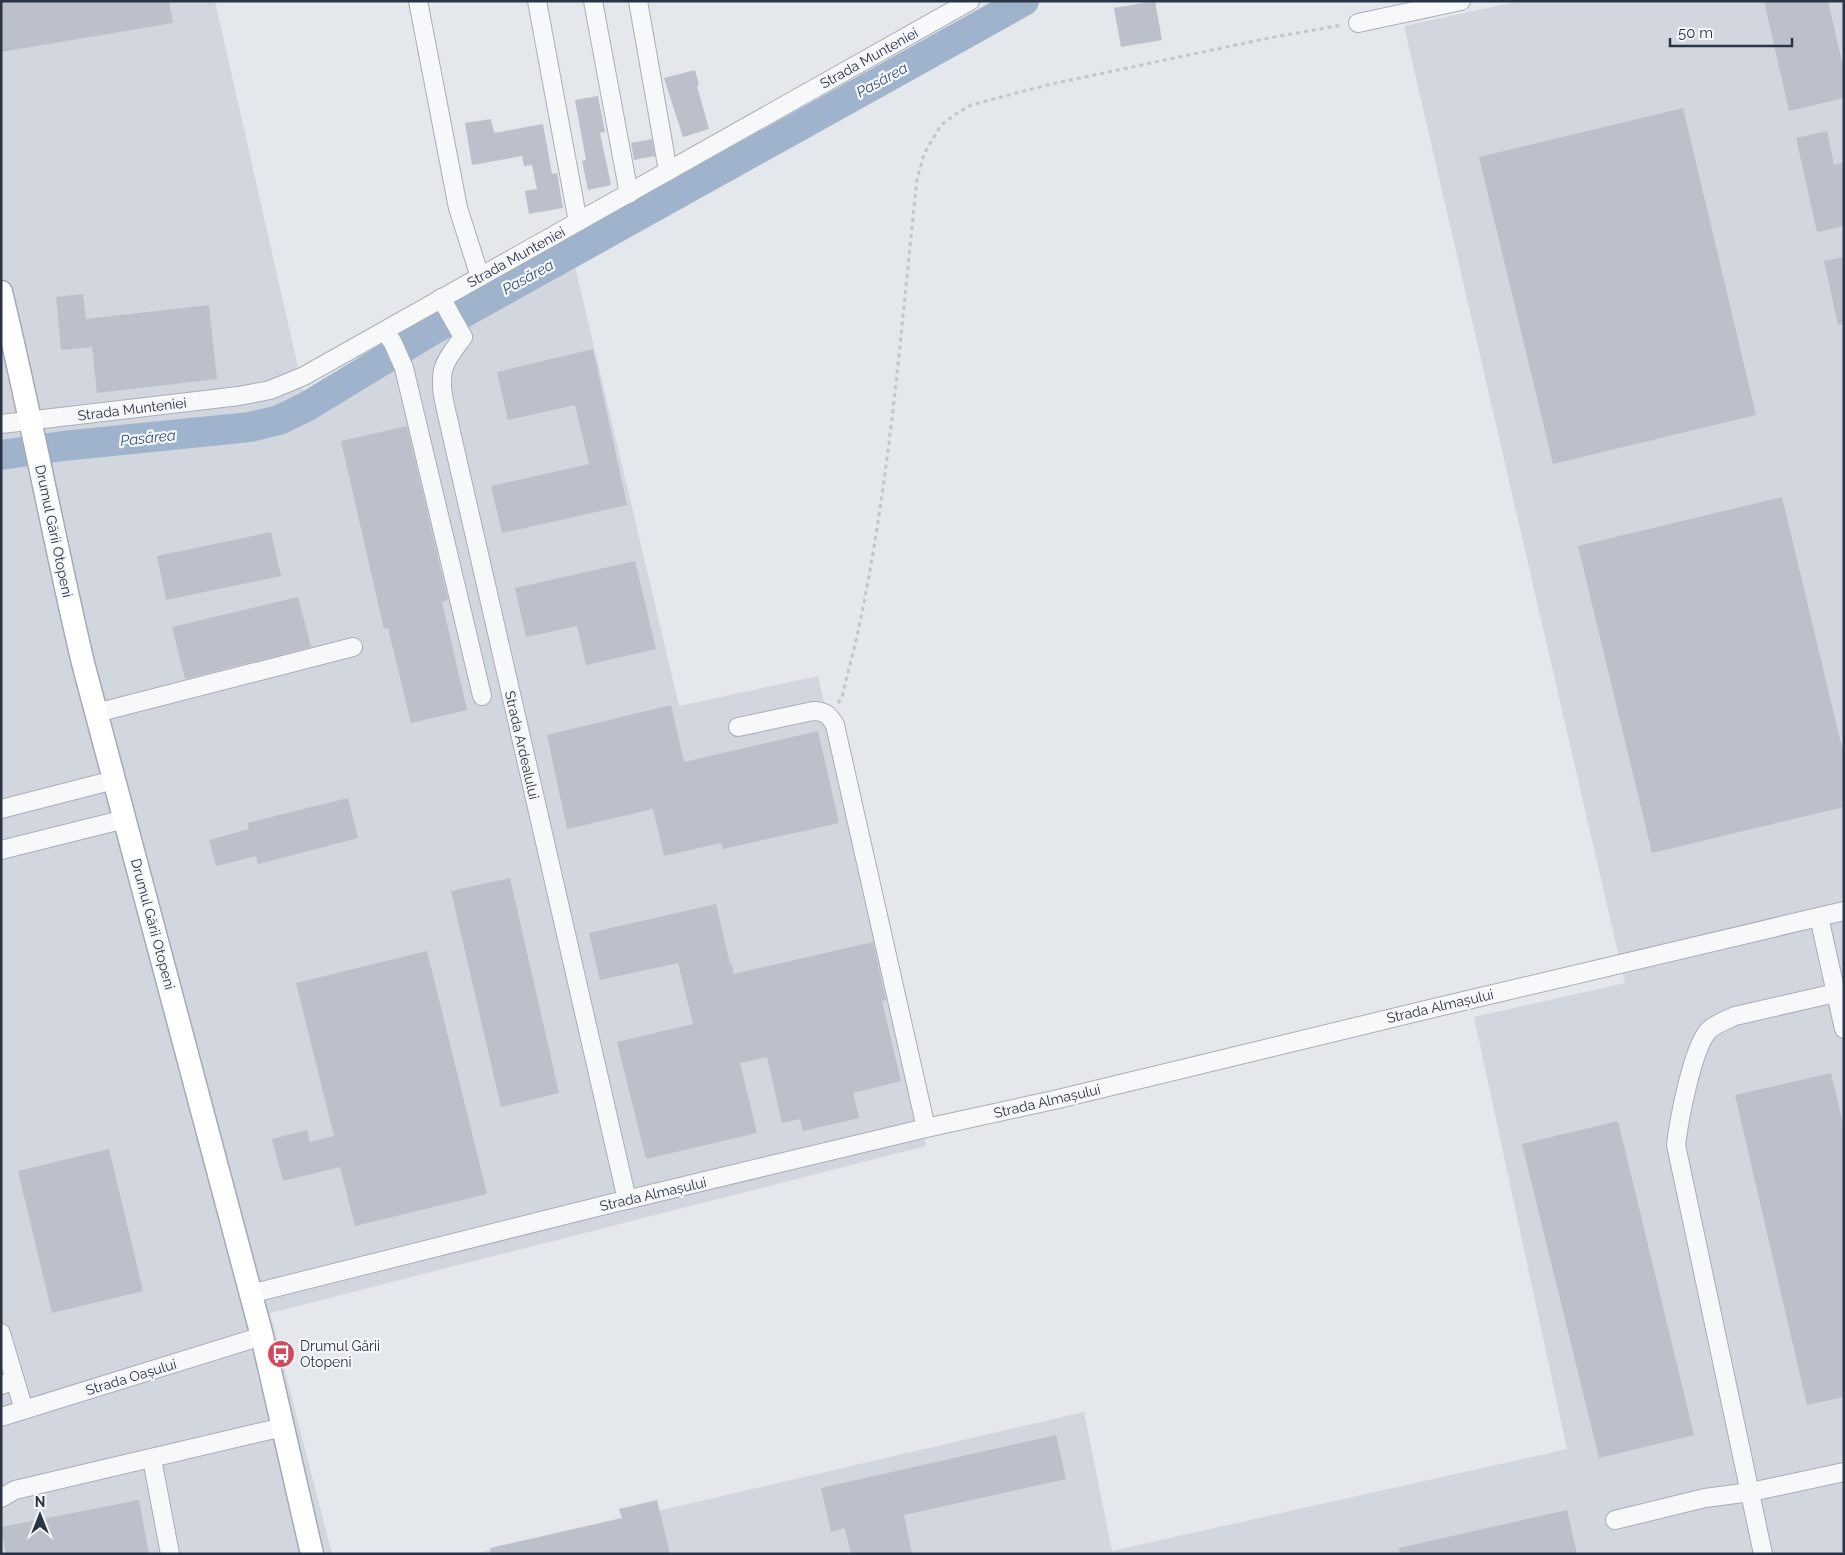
<svg xmlns="http://www.w3.org/2000/svg" width="1845" height="1555" font-family="Raleway,sans-serif">
  <style>
    .built { fill: #d2d6de }
    .lines { fill: none; stroke-linecap: round; stroke-linejoin: round }
    .river { stroke: #9fb4cc; stroke-width: 30 }
    .building { fill: #bbc0ca }
    .minor-casing { stroke: #a9aeb7; stroke-width: 20 }
    .major-casing { stroke: #a3abb8; stroke-width: 25 }
    .path { stroke: #c2c5cb; stroke-width: 3; stroke-dasharray: 4 4; stroke-linecap: butt }
    .minor { stroke: #f7f8fa; stroke-width: 18 }
    .major { stroke: #fff; stroke-width: 22 }
    .labels { text-anchor: middle; dominant-baseline: central; stroke-width: 4.5; stroke-linejoin: round; paint-order: stroke }
    .street-label { font-size: 14px; fill: #2b3445; stroke: #f4f6f9 }
    .poi-label { font-size: 14px; fill: #2b3445; stroke: #f4f6f9; text-anchor: start }
    .water-label { font-size: 15px; font-style: italic; fill: #34527a; stroke: #f4f6f9 }
  </style>
  <rect width="100%" height="100%" fill="#e4e7ec"/>
  <g class="built">
    <polygon points="1,1 215,1 304,394 385,343 569,241 679,706 818,676 926,1146 270,1313 332,1554 1,1554"/>
    <polygon points="1520,1 1844,1 1844,1554 473,1554 1084,1412 1112,1551 1567,1449 1474,1017 1625,983 1404,26"/>
  </g>
  <g class="lines">
    <polyline class="river" points="1,455 63,446 250,427 279,420 306,407 431,331 1024,1"/>
  </g>
  <g class="building">
    <polygon points="1,1 169,1 173,23 1,52"/>
    <polygon points="1155,1 1162,40 1121,47 1114,8"/>
    <polygon points="1764,1 1828,1 1844,71 1844,98 1789,111"/>
    <polygon points="695,70 699,85 697,86 709,129 683,137 664,78"/>
    <polygon points="598,96 605,132 600,133 611,185 588,190 582,161 586,160 575,100"/>
    <polygon points="1683,108 1756,415 1553,464 1479,157"/>
    <polygon points="491,119 494,133 543,124 552,174 557,173 563,208 529,214 525,191 537,189 532,165 524,166 522,156 472,165 465,123"/>
    <polygon points="1827,131 1834,165 1844,162 1844,226 1817,232 1796,138"/>
    <polygon points="652,139 655,156 634,160 631,143"/>
    <polygon points="1844,257 1844,324 1838,325 1824,261"/>
    <polygon points="83,294 86,319 209,305 217,379 97,393 92,347 61,350 56,297"/>
    <polygon points="593,349 627,505 502,533 491,486 589,464 575,405 508,420 497,372"/>
    <polygon points="407,426 448,600 442,602 467,710 411,723 388,628 384,629 341,441"/>
    <polygon points="1782,497 1844,756 1844,807 1652,853 1578,546"/>
    <polygon points="271,532 281,576 166,600 157,556"/>
    <polygon points="635,561 656,649 586,665 577,626 526,637 515,588"/>
    <polygon points="298,597 311,647 185,679 172,627"/>
    <polygon points="671,705 684,762 818,731 839,823 723,849 721,843 664,856 653,809 567,829 547,735"/>
    <polygon points="348,798 358,838 258,864 256,856 216,866 209,840 249,829 247,823"/>
    <polygon points="510,878 559,1093 501,1107 451,891"/>
    <polygon points="716,904 730,964 732,964 734,974 873,942 886,1000 882,1001 901,1081 853,1093 859,1118 803,1131 800,1119 782,1123 767,1057 740,1063 757,1133 646,1159 617,1042 693,1024 678,963 600,980 589,933"/>
    <polygon points="427,951 487,1194 355,1226 340,1167 283,1181 272,1139 307,1130 310,1142 334,1136 296,983"/>
    <polygon points="1831,1073 1844,1128 1844,1397 1807,1405 1735,1095"/>
    <polygon points="1618,1121 1694,1435 1599,1458 1522,1144"/>
    <polygon points="109,1149 143,1291 52,1313 18,1171"/>
    <polygon points="1056,1435 1066,1479 904,1515 912,1554 851,1554 845,1528 831,1532 821,1488"/>
    <polygon points="139,1500 149,1554 6,1554 1,1527"/>
    <polygon points="657,1500 670,1554 491,1554 490,1548 622,1518 619,1509"/>
    <polygon points="1567,1510 1577,1554 1400,1554 1399,1548"/>
  </g>
  <g class="lines">
    <g class="minor-casing">
      <g id="minor">
        <polyline points="418,1 458,208 480,277"/>
        <polyline points="537,1 578,222"/>
        <polyline points="593,1 629,194"/>
        <polyline points="638,1 668,171"/>
        <polyline points="1358,23 1461,1"/>
        <path d="M441,298l22,39c-7,10 -17,21 -20,33 -4,20 4,42 8,62l176,768"/>
        <polyline points="385,331 393,343 404,368 482,696"/>
        <polyline points="1,424 239,396 270,390 304,376 970,1"/>
        <polyline points="96,713 353,647"/>
        <path d="M738,727l75,-16c12,0 16,4 22,14l91,403"/>
        <polyline points="1,809 114,780"/>
        <polyline points="1,850 125,819"/>
        <polyline points="1819,917 1844,1029"/>
        <polyline points="250,1294 605,1205 926,1128 1054,1100 1438,1007 1844,911"/>
        <polyline points="1,1333 15,1380 1,1385"/>
        <polyline points="15,1380 24,1410"/>
        <polyline points="1,1417 262,1336"/>
        <polyline points="152,1459 170,1554"/>
        <polyline points="1,1498 15,1490 283,1427"/>
        <polyline points="1615,1520 1705,1498 1751,1492 1844,1472"/>
        <path d="M1763,1554l-87,-409c3,-25 16,-95 32,-114 7,-7 18,-11 27,-15l109,-25"/>
      </g>
    </g>
    <g class="major-casing">
      <path id="major" d="M1,292c30,123 53,248 82,371l179,673 50,218"/>
    </g>
    <path class="path" d="M838,703l4,-5c5,-24 12,-47 17,-71 31,-147 42,-299 58,-448l7,-25 17,-29 15,-11 15,-9 76,-20 222,-47 73,-13"/>
    <use href="#minor" class="minor"/>
    <use href="#major" class="major"/>
  </g>
  <defs>
    <g id="bus-disc" transform="scale(1.4375)"><circle r="9.5" fill="#d1495b" stroke="#f4f6f9"/><path d="M-5-6H5V4H4V6H2V4H-2V6H-4V4H-5ZM-3.5-4V0h7V-4ZM-3.5 1.2v1.5H-2V1.2ZM2 1.2v1.5H3.5V1.2Z" fill="#fff"/></g>
  </defs>
  <g fill-rule="evenodd">
    <use href="#bus-disc" x="281" y="1354"/>
  </g>
  <g class="labels">
    <g class="street-label">
      <text transform="translate(869 58) rotate(-29)">Strada Munteniei</text>
      <text transform="translate(516 257) rotate(-29)">Strada Munteniei</text>
      <text transform="translate(132 409) rotate(-7)">Strada Munteniei</text>
      <text transform="translate(54 531) rotate(78)">Drumul Gării Otopeni</text>
      <text transform="translate(522 745) rotate(77)">Strada Ardealului</text>
      <text transform="translate(153 924) rotate(75)">Drumul Gării Otopeni</text>
      <text transform="translate(1440 1006) rotate(-13)">Strada Almașului</text>
      <text transform="translate(1047 1101) rotate(-13)">Strada Almașului</text>
      <text transform="translate(653 1194) rotate(-13)">Strada Almașului</text>
      <text transform="translate(131 1377) rotate(-17)">Strada Oașului</text>
    </g>
    <g class="poi-label">
      <text x="300" y="1346">Drumul Gării<tspan x="300" dy="16">Otopeni</tspan></text>
    </g>
    <g class="water-label">
      <text transform="translate(882 80) rotate(-29)">Pasărea</text>
      <text transform="translate(528 277) rotate(-29)">Pasărea</text>
      <text transform="translate(148 438) rotate(-6)">Pasărea</text>
    </g>
  </g>
  <rect width="1845" height="1555" fill="none" stroke="#2b3445" stroke-width="5"/>
  <g transform="translate(40 1515)" stroke="#f4f6f9" stroke-width="4" paint-order="stroke">
  <path d="M0-4L9 19L0 12L-9 19Z" fill="#2b3445"/>
  <text y="-8" font-size="14" font-weight="bold" text-anchor="middle" fill="#2b3445">N</text>
  </g>
  <path d="M1670 38v8h122v-8" fill="none" stroke="#2b3445" stroke-width="2.5"/>
  <text x="1678" y="38" font-size="15" fill="#2b3445" stroke="#f4f6f9" stroke-width="4" paint-order="stroke">50 m</text>
</svg>
